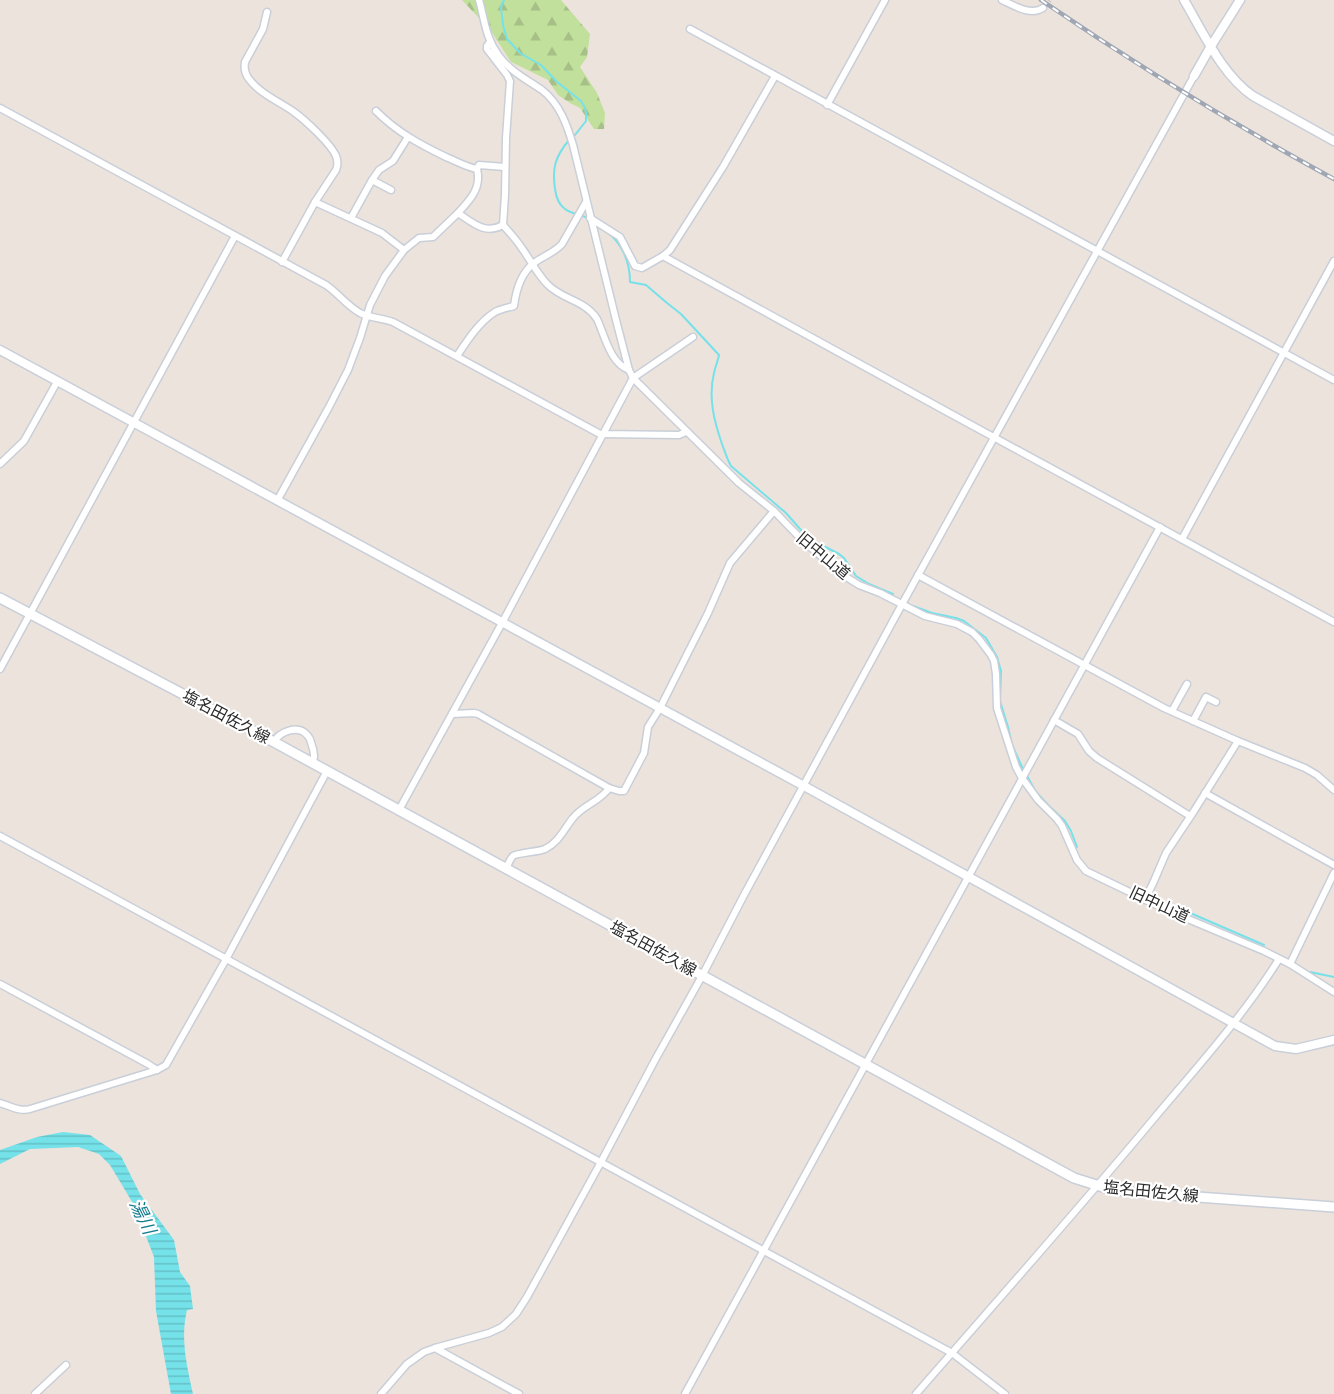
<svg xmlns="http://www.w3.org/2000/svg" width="1334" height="1394" font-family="'Source Sans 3','Noto Sans JP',sans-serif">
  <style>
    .forest { fill: url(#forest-firs) }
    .water { fill: url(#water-rules) }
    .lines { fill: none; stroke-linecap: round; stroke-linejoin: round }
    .stream { stroke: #75e1e9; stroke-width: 2 }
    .minor-tunnel { stroke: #c5beb9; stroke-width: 6; stroke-dasharray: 6 3; stroke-linecap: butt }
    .minor-casing { stroke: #c9cfd8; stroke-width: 9 }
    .tertiary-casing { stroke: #c9cfd8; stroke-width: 11 }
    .secondary-casing { stroke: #c9cfd8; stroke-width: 12 }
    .minor { stroke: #fff; stroke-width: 6 }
    .tertiary { stroke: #fff; stroke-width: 8 }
    .secondary { stroke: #fff; stroke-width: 9 }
    .rail-casing { stroke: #a0a7b4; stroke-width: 4.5 }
    .rail { stroke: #fff; stroke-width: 2; stroke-dasharray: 7; stroke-linecap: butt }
    .labels { text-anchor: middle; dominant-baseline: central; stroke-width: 4.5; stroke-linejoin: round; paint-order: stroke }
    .street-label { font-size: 16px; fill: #2b2b2b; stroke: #fff }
    .water-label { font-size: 18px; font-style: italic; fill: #147d8f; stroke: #fff }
  </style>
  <defs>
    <pattern id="forest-firs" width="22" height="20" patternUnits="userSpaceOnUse" patternTransform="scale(1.5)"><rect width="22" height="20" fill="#c1e09c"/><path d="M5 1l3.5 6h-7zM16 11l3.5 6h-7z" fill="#a6c087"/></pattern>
    <pattern id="water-rules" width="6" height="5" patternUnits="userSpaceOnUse" patternTransform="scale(1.5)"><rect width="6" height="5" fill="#75e1e9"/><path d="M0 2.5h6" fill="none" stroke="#65c1c8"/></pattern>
  </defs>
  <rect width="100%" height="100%" fill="#ece3dd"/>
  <polygon class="forest" points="462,0 561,0 590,34 587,57 580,67 597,93 605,113 604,129 594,129 580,108 570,103 558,95 548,80 511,62 491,31"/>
  <path class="water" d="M63,1132l27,3 31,21 19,38 34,46 6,32 10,14 3,23 -6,1c-7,29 0,56 6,84h-22l-15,-83 -2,-54 -20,-52 -24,-40 -11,-11 -21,-7 -48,2 -30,15v-14l37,-13z"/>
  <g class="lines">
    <g class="stream">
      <polyline points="504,0 501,7 503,25 507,39 520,53 541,65 556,81 581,101 585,108 586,114 586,121 575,135"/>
      <path d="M569,140c-14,17 -17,28 -14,49 1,8 3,15 10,20 6,5 15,5 22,9"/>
      <path d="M607,232c16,12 23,31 23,50l16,3 21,18 14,11 38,41c-1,6 -4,12 -5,18 -6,24 0,48 8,71 3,8 5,15 9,22l55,47 22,25 31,16 5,4 12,18 13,8 24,10"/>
      <polyline points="913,606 932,613 956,618 964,621 986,638 997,657 1001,671 1000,701 1008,727 1012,745 1023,769"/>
      <polyline points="1027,776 1036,792 1049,806 1065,821 1071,831 1077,847"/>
      <polyline points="1188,912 1264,945"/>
      <polyline points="1310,972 1334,977"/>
    </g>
    <polyline class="minor-tunnel" points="1043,8 1049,0"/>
    <g class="minor-casing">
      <g id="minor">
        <path d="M479,0c6,21 6,37 20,56 11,15 27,23 43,34 18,14 25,35 31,55l43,175 13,50 4,8 106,105 35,28 27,28 42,36 16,10 21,8 45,23 32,8 15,8 7,7 12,16 3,6 2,13 1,34 19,59 6,11 16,22 19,19 5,7 15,34 9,11 83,40 95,40 26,13 44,28"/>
        <path d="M1002,0c13,6 28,16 41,8"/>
        <path d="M267,12l-4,17 -18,33c-1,6 0,12 4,17 11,15 31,23 45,33 11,8 37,32 42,44 2,5 2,9 0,14l-21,32 -33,60"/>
        <polyline points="690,29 1334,380"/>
        <path d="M490,42l-3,4v3l20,26 3,6 -4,57 -1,57 -2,30c6,7 13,14 18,22 9,12 16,27 27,38 15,15 37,15 49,34 8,17 13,44 32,51"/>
        <polyline points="827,105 885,0"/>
        <path d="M0,108l326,177c12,8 20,20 34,28 10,5 22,5 33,9l207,112 79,1 7,-3"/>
        <path d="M376,111c21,21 43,33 70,46 10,4 20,10 31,12l2,-4 26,2"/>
        <polyline points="372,180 379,170 393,161 408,137"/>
        <polyline points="315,202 382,233 404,250"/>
        <path d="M458,213c12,-13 24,-25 19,-44"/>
        <polyline points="351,218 372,180 391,190"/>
        <polyline points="590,218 620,237 633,262 635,266 642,268 663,256 670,250 723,167 775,76"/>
        <polyline points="663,256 953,415 1334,622"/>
        <path d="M457,356c10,-15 22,-34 38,-44 6,-3 12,-4 19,-6 2,-16 7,-33 20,-43 9,-7 20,-10 28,-19l24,-42"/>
        <polyline points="0,464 24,441 57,382"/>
        <path d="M277,501l52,-94 19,-37 12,-32 10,-33 15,-29 19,-26 15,-12 14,-1 25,-24c15,10 27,22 45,12"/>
        <polyline points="1182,539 1334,261"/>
        <polyline points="918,575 1164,708 1238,741 1305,768 1317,775 1334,790"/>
        <polyline points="0,669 235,236"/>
        <polyline points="1172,711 1187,684"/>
        <polyline points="452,714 474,713 478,714 609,788"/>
        <polyline points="1054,720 1078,734 1089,751 1097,758 1190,816"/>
        <polyline points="1193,721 1206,697 1216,702"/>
        <path d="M274,742c5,-10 24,-18 33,-7 4,3 4,9 6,14 1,6 2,8 -1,14"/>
        <polyline points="1205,793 1334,865"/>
        <polyline points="399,810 502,623 633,378 693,337"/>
        <polyline points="0,836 952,1353 1005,1394"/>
        <path d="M506,868c2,-3 4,-9 7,-12 3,-3 25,-4 32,-7 14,-7 19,-20 28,-31 10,-13 28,-17 36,-30l10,3h5l20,-38 4,-26 12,-19 48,-95 22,-50 44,-52"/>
        <polyline points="1145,900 1154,881 1166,853 1194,811 1238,741"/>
        <polyline points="1290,964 1334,873"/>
        <polyline points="0,984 148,1064 157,1070"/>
        <path d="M0,1103c10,3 20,9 30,6l127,-39 9,-5 59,-104 102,-190"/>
        <polyline points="435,1348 519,1394"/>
        <polyline points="35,1394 66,1365"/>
        <polyline points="381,1394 407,1364 424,1352 435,1348 489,1333 502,1327 516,1314 527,1297 601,1162 655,1060 702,976 744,895 906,597 1194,76"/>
        <polyline points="685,1394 1160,527"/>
        <path d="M916,1394c80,-92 162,-184 240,-278 43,-51 88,-101 123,-157"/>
      </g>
    </g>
    <g class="tertiary-casing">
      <g id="tertiary">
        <path d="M1184,0c19,32 38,75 69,96l81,45"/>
        <polyline points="1194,76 1211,46 1240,0"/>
        <polyline points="0,350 804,786 1275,1046 1296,1049 1334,1040"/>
      </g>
    </g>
    <g class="secondary-casing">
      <polyline id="secondary" points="0,598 274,742 1074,1178 1106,1188 1130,1192 1334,1207"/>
    </g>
    <use href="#minor" class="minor"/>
    <use href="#tertiary" class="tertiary"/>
    <use href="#secondary" class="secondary"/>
    <g class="rail-casing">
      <path id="rail" d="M1041,0c95,65 192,124 293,179"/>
    </g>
    <use href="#rail" class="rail"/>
  </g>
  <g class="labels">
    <g class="street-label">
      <text transform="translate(823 556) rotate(40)">旧中山道</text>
      <text transform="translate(226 717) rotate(28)">塩名田佐久線</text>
      <text transform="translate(1159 905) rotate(25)">旧中山道</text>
      <text transform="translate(653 949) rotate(29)">塩名田佐久線</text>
      <text transform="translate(1151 1192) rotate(6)">塩名田佐久線</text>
    </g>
    <g class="water-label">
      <text transform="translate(142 1217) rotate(64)">湯川</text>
    </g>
  </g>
</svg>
